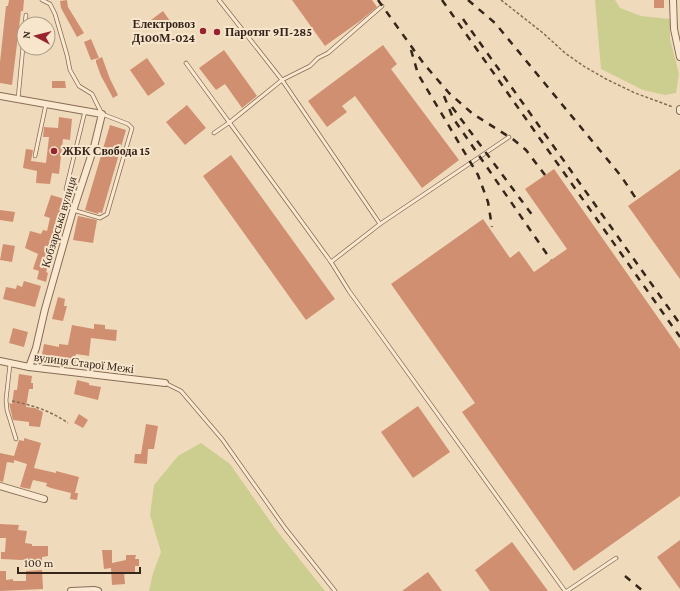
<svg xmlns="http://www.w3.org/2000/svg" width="680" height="591" font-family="'Crimson Pro',serif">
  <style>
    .green { fill: #ccce90 }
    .building { fill: #d08f70 }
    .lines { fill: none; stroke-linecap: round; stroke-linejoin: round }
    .lane-casing { stroke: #886b55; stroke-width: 4.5 }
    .street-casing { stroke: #886b55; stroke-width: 8 }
    .path { stroke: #886b55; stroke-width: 1.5; stroke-dasharray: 3 2; stroke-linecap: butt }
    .lane { stroke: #fae9d0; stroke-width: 3 }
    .street { stroke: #fae9d0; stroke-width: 6 }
    .rail { stroke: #36251b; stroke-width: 2.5; stroke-dasharray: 7 7; stroke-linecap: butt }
    .poi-dot { fill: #99232f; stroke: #f7e6cc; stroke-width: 1.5 }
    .labels { text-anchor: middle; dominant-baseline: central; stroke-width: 4; stroke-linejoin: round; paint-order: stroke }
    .poi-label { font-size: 12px; font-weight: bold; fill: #36251b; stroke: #f7e6cc; text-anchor: start }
    .street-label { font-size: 12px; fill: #36251b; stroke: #f7e6cc }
  </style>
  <rect width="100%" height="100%" fill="#efdbbc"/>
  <g class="green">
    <polygon points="595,0 615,0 620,8 641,16 670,19 670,39 679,74 676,93 665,95 643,90 601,69"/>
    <polygon points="201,443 230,464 277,531 325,591 149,591 153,573 161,552 150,515 154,485 178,456"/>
  </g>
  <g class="building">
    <polygon points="9,0 24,0 23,11 21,11 12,85 0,83 0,62 6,6 8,6"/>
    <polygon points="67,0 68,7 84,33 77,37 61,8 60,1"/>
    <polygon points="292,0 372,0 377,7 360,21 325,46"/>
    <rect x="654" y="0" width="10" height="8"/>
    <polygon points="163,11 170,21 158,30 151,20"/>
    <polygon points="91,39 99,58 91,60 84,42"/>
    <polygon points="383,45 397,64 391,69 459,160 422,188 355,96 342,106 347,112 327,127 308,101"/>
    <polygon points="224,50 257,96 242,108 225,84 216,90 199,68"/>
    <polygon points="102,57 110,79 118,95 113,98 101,76 96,62 96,60"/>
    <polygon points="147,58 165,84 148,96 130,70"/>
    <polygon points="52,81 65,81 66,88 52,88"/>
    <polygon points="187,105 206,128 185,145 166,122"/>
    <polygon points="59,117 72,119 70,140 63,139 59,174 52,173 50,184 36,183 37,171 23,168 26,149 33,150 31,161 46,163 49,137 43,137 44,127 58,128"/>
    <polygon points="110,125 126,130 102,213 99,212 98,214 85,210"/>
    <polygon points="231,155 335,299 306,320 203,176"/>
    <polygon points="554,169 680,349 680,496 574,571 462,412 475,403 391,284 483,219 510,258 519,251 534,272 567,249 525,189"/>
    <polygon points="680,169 680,279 628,206"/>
    <polygon points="51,195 68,200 46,272 48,273 46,282 37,279 39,271 33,269 38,254 25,248 30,231 41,234 43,230 47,231 50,218 44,216"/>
    <polygon points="0,210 15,212 13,222 0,220"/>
    <polygon points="78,216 97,220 93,243 73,240"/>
    <polygon points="3,244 15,246 12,262 0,260"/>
    <polygon points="24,281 41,286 35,307 3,299 6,287 16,289 17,285 22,287"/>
    <polygon points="58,297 65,299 64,306 67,306 63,321 52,319"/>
    <polygon points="94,324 105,325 105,329 117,330 116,341 91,338 89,356 76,354 75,366 66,365 66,361 54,359 53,363 41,360 44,344 59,347 59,344 68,345 72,325 94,329"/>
    <polygon points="13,328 28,332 24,347 9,343"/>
    <polygon points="19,374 32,376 31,383 33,383 33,389 29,389 26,407 35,408 43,412 40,427 29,426 29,422 13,420 9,403 12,404 14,390 17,390"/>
    <polygon points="77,380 89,383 89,385 101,387 98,400 74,394"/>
    <polygon points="418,406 450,452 413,478 381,432"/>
    <polygon points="79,414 88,420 83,428 74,423"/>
    <polygon points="146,424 158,426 154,449 148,449 147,464 134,463 135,454 141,454"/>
    <polygon points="24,438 41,443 34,468 56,473 56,471 79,477 75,493 78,493 77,500 70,499 71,493 51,488 46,486 47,483 33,480 30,489 20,487 27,464 14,460 14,463 7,462 3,482 0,481 0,453 14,456 19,440 24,441"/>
    <polygon points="0,524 19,525 18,530 27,531 25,543 32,544 32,546 48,546 48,556 42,557 42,561 1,559 1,552 5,552 6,538 0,538"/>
    <polygon points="680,540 680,589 657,557"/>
    <polygon points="512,542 548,591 490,591 475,570"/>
    <polygon points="102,550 112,550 112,563 126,560 126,555 136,555 135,559 139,559 139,566 135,566 135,572 124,572 125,584 112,585 111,568 104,569"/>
    <polygon points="42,570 43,589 0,591 0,571 6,571 6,580 13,579 13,581 26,581 26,571"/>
    <polygon points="428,572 442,591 402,591"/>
  </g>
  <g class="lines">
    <g class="lane-casing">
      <g id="lane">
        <polyline points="42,0 50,4 55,14 67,55 70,70 79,86 92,94 102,114 128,124 132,128 107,214 100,218 73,210"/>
        <polyline points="219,0 282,80 380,224 331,262 349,291 565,591"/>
        <polyline points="25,24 26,15"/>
        <polyline points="186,63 331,262"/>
        <polyline points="18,99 24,36"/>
        <polyline points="214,133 230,122 282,80 310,66 318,58 328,53 382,6"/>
        <polyline points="35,156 46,104"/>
        <polyline points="79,193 66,189 85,111"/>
        <polyline points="380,224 509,137"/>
        <polyline points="10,364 6,400 7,410 16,439"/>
        <polyline points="165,383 181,391 222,439 285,528 335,591"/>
        <polyline points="567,591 616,558"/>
      </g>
    </g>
    <g class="street-casing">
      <g id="street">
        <polyline points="673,0 674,29 680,57"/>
        <polyline points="0,96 102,114 94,147 72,214 45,309 36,348 29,367"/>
        <polyline points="680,111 680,109"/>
        <polyline points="0,361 29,367 165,383"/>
        <polyline points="0,486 44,499"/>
        <polyline points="71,591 94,590 98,591"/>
      </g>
    </g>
    <g class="path">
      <polyline points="501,0 543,33 565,53 585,67 606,79 635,93 673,107"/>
      <path d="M12,401c20,4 39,10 56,22"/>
    </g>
    <use href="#lane" class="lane"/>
    <use href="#street" class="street"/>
    <g class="rail">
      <polyline points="378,0 424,64 449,93 473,114 514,140 526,150 545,175"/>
      <polyline points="442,0 680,337"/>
      <polyline points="468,0 495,23 621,176 637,200"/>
      <polyline points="463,19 680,324"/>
      <polyline points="411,50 418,74 478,175 488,202 492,227"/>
      <polyline points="444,96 453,118 551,260"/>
      <polyline points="452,107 533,216"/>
      <polyline points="625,576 643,591"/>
    </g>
  </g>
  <g class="poi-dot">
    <circle cx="203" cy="31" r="4"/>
    <circle cx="217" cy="32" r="4"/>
    <circle cx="54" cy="151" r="4"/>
  </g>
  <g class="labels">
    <g class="poi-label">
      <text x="195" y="24" text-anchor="end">Електровоз<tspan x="195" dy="14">Д100М-024</tspan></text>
      <text x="225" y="32">Паротяг 9П-285</text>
      <text x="62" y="151">ЖБК Свобода 15</text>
    </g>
    <g class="street-label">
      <text transform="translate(59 222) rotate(-73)">Кобзарська вулиця</text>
      <text transform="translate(84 363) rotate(7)">вулиця Старої Межі</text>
    </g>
  </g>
  <g transform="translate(36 36) rotate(277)"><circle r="19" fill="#f7e6cc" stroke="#aa9985"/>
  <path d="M0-3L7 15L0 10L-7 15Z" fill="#99232f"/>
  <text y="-6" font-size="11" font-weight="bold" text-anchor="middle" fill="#36251b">N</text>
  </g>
  <path d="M18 567v6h122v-6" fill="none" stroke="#36251b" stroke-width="2"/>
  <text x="24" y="567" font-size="12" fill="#36251b" stroke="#f7e6cc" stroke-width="3" paint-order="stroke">100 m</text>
</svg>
